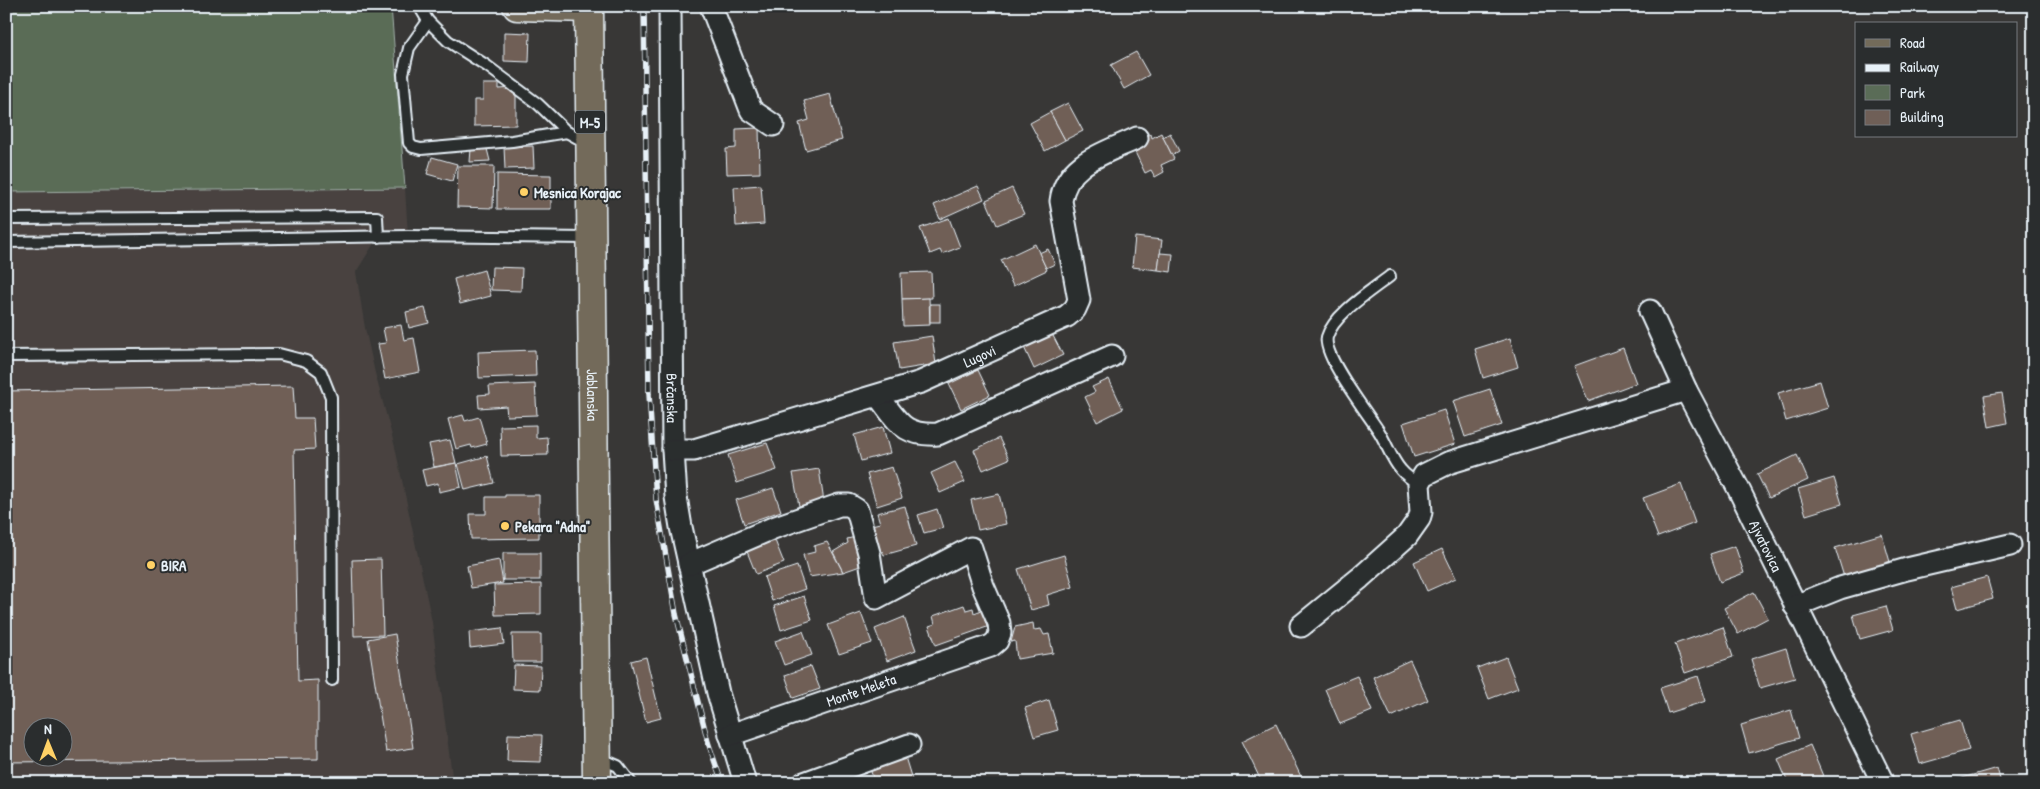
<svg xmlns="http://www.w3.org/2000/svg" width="2040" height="789" font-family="'Patrick Hand',sans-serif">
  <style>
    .built { fill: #484340; fill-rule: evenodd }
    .green { fill: #5a6c57; stroke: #a1aea8 }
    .building { fill: #6f5f57; stroke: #e8f1f8; fill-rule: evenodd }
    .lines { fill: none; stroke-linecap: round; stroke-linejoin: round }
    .service-casing { stroke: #e8f1f8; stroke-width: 14 }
    .minor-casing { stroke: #e8f1f8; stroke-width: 25 }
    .primary-casing { stroke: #e8f1f8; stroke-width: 31 }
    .service { stroke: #2a2d2e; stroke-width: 10 }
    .minor { stroke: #2a2d2e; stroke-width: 21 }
    .primary { stroke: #736b5a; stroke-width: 28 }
    .rail-casing { stroke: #e8f1f8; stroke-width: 5.5 }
    .rail { stroke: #2a2d2e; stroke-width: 4; stroke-dasharray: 11; stroke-linecap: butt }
    .poi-dot { fill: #ffd166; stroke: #2a2d2e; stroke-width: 2 }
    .labels { text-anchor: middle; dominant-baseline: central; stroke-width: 4; stroke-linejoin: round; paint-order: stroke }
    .shield { fill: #2a2d2e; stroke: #afb6bb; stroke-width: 1 }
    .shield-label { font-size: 14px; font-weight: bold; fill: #e8f1f8 }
    .poi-label { font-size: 15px; font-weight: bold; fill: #e8f1f8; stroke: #2a2d2e; text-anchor: start }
    .street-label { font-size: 15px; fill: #e8f1f8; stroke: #2a2d2e }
  </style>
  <rect width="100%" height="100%" fill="#383736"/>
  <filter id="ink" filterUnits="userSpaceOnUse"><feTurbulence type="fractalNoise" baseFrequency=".02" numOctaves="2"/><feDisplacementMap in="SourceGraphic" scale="10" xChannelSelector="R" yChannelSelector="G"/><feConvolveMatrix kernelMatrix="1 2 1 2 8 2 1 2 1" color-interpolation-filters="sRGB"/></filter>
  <g filter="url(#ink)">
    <path class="built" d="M405,188l3,48 -30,1 -22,35 9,56 10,45 20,74 37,175 21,161h-447v-591zM32,726h30v30h-30z"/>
    <polygon class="green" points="6,6 391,6 405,188 6,192"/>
    <g class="building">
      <polygon points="504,32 530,33 529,62 504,61"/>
      <polygon points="1136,52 1149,75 1124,89 1111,65"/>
      <polygon points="483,84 499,84 499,89 516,88 516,125 474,126 474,100 483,100"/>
      <polygon points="830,94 842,140 806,150 799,123 809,120 804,101"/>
      <polygon points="1068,103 1083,131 1065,140 1050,112"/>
      <polygon points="1050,112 1065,140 1045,151 1030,123"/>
      <polygon points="759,128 760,173 727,174 726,149 736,148 736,129"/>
      <polygon points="1161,133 1174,159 1161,165 1164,172 1155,177 1151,170 1145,173 1134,150 1139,140 1151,134 1152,138"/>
      <polygon points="1170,133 1179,151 1172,155 1163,137"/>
      <polygon points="533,146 534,168 505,169 504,147"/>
      <polygon points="471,149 487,149 490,161 470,162"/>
      <polygon points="432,157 457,164 452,181 427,174"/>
      <polygon points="458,166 494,166 493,208 457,207"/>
      <polygon points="497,174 551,175 551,209 497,209"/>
      <polygon points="761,185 764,224 736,226 734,187"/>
      <polygon points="978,186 984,199 940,219 934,205"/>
      <polygon points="1012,188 1024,214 997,225 986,200"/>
      <polygon points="949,218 960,247 942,254 940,250 930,254 920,228"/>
      <polygon points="1135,237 1162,240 1158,270 1132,267"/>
      <polygon points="1035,244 1047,270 1013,286 1001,260"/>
      <polygon points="1048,249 1055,264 1046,268 1039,253"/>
      <polygon points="1160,253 1173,254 1171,272 1158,270"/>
      <polygon points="492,267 522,268 521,291 491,290"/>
      <polygon points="484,270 491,296 460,304 454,279"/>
      <polygon points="931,272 932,298 902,299 901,273"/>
      <polygon points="929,298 930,325 903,326 902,299"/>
      <rect x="930" y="304" width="10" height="18"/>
      <polygon points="425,308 429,323 409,328 406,312"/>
      <polygon points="401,325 404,340 414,338 420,372 385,379 378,344 386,343 383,328"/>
      <polygon points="1051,332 1063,355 1034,369 1023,345"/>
      <polygon points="932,336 936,364 899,370 894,342"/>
      <polygon points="1510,338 1518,367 1483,378 1475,349"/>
      <polygon points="1623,348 1636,383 1588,401 1574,366"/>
      <polygon points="535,350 536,376 479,378 478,352"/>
      <polygon points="978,370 990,395 961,409 949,384"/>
      <polygon points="1109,379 1123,409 1097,422 1085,397 1095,392 1092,387"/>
      <polygon points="1820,381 1828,408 1786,421 1778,393"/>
      <polygon points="535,384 537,415 507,416 506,406 479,408 478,395 490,394 489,386"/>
      <path d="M293,386l2,32h18l2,31 -21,1 4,231 20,-1v79l-312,3v-371zM32,726h30v30h-30z"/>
      <polygon points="1490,389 1502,425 1465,437 1453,401"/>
      <polygon points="2002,393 2007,423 1989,427 1984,396"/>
      <polygon points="1444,410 1455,444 1414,457 1403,423"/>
      <polygon points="463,415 465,421 479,417 487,444 472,448 471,445 456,449 448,419"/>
      <polygon points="536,425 536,438 547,437 548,455 501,456 500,426"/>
      <polygon points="883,427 890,453 861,461 854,435"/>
      <polygon points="999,438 1009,459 983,470 974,450"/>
      <polygon points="450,440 456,463 434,467 429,444"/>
      <polygon points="767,443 777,470 737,483 728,455"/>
      <polygon points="1797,455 1808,480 1769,498 1757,474"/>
      <polygon points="487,456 494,483 465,490 458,464"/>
      <polygon points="955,462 965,482 940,493 931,473"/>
      <polygon points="456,463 461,487 439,492 438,483 426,486 422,470"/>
      <polygon points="892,467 902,498 877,506 867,474"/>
      <polygon points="819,469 824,502 799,506 793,473"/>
      <polygon points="1834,478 1842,504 1806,515 1798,489"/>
      <polygon points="1681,484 1695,523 1658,537 1643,498"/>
      <polygon points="773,488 781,511 744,524 736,500"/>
      <polygon points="999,494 1006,524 978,530 971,500"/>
      <polygon points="505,495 539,495 539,538 471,539 470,514 486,514 486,497 505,497"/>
      <polygon points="905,506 916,546 884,555 882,551 874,553 867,526 880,523 877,513"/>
      <polygon points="937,509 943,528 924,533 918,515"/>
      <polygon points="1882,534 1890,562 1844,577 1835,548"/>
      <polygon points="856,537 863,565 843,572 833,552 848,543 847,539"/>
      <polygon points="774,538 784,563 756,574 746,549"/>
      <polygon points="827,542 843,572 809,577 803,555 815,552 814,546"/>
      <polygon points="1735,546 1744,573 1720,582 1710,554"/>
      <polygon points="1442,549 1456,578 1427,591 1414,562"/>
      <rect x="503" y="553" width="37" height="27"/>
      <polygon points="1064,555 1073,587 1047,595 1049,605 1031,610 1018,569"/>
      <polygon points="381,559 383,635 354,636 352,560"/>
      <polygon points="499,560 503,583 471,588 467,566"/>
      <polygon points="797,566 805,589 772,601 764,577"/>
      <polygon points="1987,577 1993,599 1957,609 1951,587"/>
      <polygon points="541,584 541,614 495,615 494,585"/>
      <polygon points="1754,592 1768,618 1738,634 1724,608"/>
      <polygon points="804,596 812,620 781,630 774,606"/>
      <polygon points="964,605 966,610 973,608 974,613 982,610 987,627 936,645 929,626 935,624 933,616"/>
      <polygon points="1886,606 1893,630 1860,639 1853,615"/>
      <polygon points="861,613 872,643 839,654 828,625"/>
      <polygon points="904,617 916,650 887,661 875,629"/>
      <polygon points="1033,623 1034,630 1041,629 1044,635 1049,634 1053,653 1017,659 1015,641 1011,642 1015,627"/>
      <polygon points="1723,627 1733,657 1685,673 1675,644"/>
      <polygon points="502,628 504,644 470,648 469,632"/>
      <polygon points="803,631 812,655 784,665 775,641"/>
      <polygon points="395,634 413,748 386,752 368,639"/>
      <polygon points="512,634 541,634 541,662 513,662"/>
      <polygon points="1786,648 1795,678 1760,688 1751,659"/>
      <polygon points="646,657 661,718 646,722 631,661"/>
      <polygon points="1506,657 1518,688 1489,699 1477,668"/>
      <polygon points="1410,660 1428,700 1391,717 1373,677"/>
      <polygon points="514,665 541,666 540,690 513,689"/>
      <polygon points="811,666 820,689 793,698 785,675"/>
      <polygon points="1357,676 1372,711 1340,724 1325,689"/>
      <polygon points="1698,676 1706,701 1668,713 1660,688"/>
      <polygon points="1049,700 1058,730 1034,737 1025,708"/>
      <polygon points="1791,710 1799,738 1749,753 1741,725"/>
      <polygon points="1960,720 1969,750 1920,764 1911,734"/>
      <polygon points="1276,724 1304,783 1262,783 1242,741"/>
      <polygon points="508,734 542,735 541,762 507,761"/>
      <polygon points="1810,745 1823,776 1806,783 1788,783 1778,759"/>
      <polygon points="905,757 913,783 875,783 870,769"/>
      <polygon points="1997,768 2001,783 1945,783"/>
    </g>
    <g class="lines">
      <g class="service-casing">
        <g id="service">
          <polyline points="419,6 428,21 448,41 487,66 538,104 567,132 587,143"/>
          <polyline points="428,21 409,48 403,74 409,143 413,147 421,149 455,146 512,141 567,132"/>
          <polyline points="6,219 377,217 378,237"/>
          <polyline points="6,242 408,236 589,238"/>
          <path d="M1390,276c-19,15 -56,38 -63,61 -5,19 42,78 53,96 7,12 12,27 21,37 5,6 11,10 18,14"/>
          <polyline points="6,356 279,354 306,361 321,372 331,397 332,680"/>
          <polyline points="599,758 618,766 631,783"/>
        </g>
      </g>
      <g class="minor-casing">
        <g id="minor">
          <path id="s1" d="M670,6l3,444 3,47 5,30 37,166 27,90"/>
          <polyline points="711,6 751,110 773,125"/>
          <path id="s2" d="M1650,311l36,79 51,96 146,297"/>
          <path d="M878,396c21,26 24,40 60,38l174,-78"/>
          <path id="s3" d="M673,450h21l227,-68 146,-66 8,-7 4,-9 -18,-99c5,-39 45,-48 76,-63"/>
          <polyline points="689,564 773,528 839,505 849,505 857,510 869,553 876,598 971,548 983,586 999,623 1000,633 997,641 991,646 730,735"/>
          <polyline points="1795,606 1840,588 1907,569 2010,545"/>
          <polyline points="1301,626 1360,578 1407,536 1419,519 1421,512 1419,484 1424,475 1448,463 1686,390"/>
          <polyline points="804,783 909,745"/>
        </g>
      </g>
      <g class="primary-casing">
        <g id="primary">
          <polyline points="517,6 589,8"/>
          <path id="s4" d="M589,6l8,777"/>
        </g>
      </g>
      <use href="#service" class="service"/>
      <use href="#minor" class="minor"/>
      <use href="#primary" class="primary"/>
      <g class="rail-casing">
        <polyline id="rail" points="644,6 649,394 656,499 676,614 708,742 722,783"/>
      </g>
      <use href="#rail" class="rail"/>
    </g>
  </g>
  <g class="poi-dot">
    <circle cx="524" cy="192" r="5"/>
    <circle cx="505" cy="526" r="5"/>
    <circle cx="151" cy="565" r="5"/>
  </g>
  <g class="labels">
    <rect class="shield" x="575" y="110.5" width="30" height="23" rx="4"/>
    <g class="shield-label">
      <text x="590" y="122">M-5</text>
    </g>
    <g class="poi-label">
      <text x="534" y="192">Mesnica Korajac</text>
      <text x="515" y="526">Pekara "Adna"</text>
      <text x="161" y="565">BIRA</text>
    </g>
    <g class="street-label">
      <text stroke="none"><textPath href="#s3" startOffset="322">Lugovi</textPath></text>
      <text stroke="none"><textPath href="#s4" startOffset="389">Jablanska</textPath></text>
      <text stroke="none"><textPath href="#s1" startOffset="392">Brčanska</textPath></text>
      <text stroke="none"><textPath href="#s2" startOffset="262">Ajvatovica</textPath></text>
      <text transform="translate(861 690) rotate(-19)">Monte Meleta</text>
    </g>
  </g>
  <rect width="2040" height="789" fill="none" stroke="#2a2d2e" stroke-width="25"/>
  <rect x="12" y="12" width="2015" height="764" fill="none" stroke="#e8f1f8" stroke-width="2" filter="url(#ink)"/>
  <rect x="1855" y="22" width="162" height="115" fill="#2a2d2e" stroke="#767b7f"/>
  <rect x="1865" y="39" width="25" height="8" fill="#736b5a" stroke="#767b7f"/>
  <text x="1900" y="48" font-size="15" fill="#e8f1f8">Road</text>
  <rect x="1865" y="64" width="25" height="8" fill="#e8f1f8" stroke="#767b7f"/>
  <text x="1900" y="72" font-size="15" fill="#e8f1f8">Railway</text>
  <rect x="1865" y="85" width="25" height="15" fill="#5a6c57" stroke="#767b7f"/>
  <text x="1900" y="98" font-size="15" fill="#e8f1f8">Park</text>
  <rect x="1865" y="110" width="25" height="15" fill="#6f5f57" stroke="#767b7f"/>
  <text x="1900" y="122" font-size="15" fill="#e8f1f8">Building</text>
  <g transform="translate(48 742) rotate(359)"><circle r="24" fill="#2a2d2e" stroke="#767b7f"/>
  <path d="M0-4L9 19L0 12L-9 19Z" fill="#ffd166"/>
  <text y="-8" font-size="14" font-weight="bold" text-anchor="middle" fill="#e8f1f8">N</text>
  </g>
</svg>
